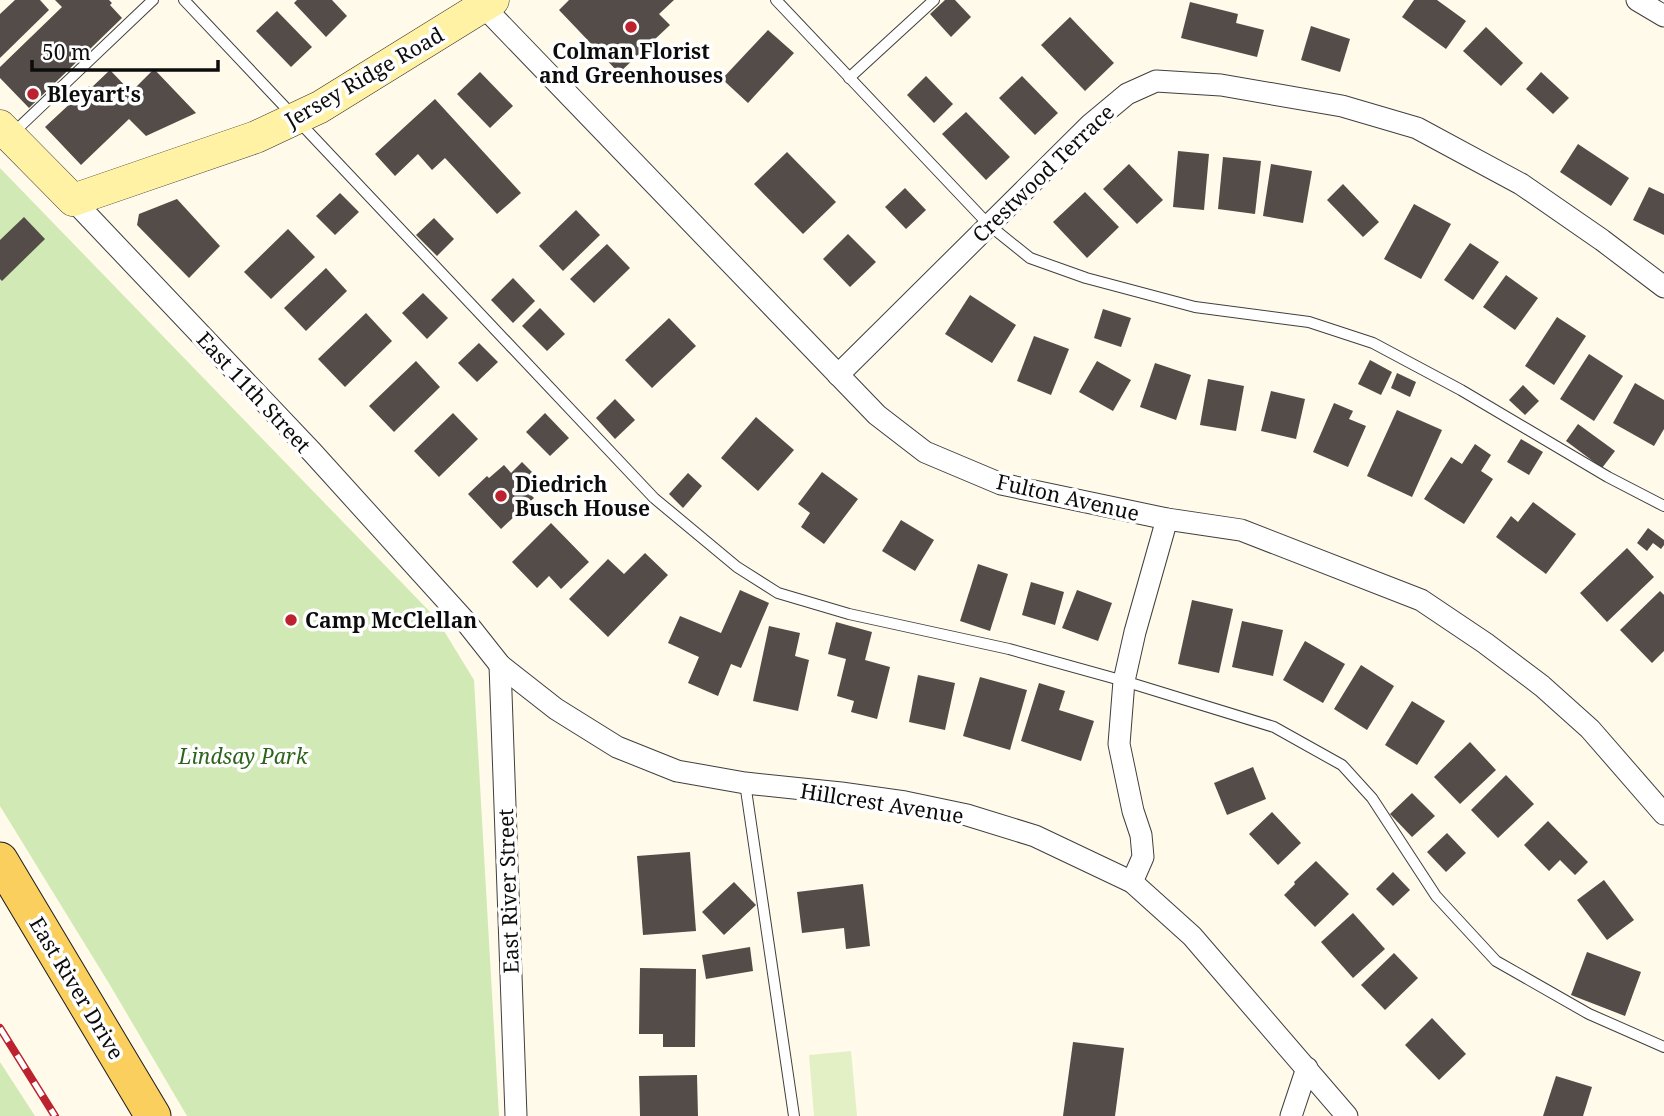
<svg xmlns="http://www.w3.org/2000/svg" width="1664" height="1116" font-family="'Noto Serif',serif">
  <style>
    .green { fill: #d1e9b4 }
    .pitch { fill: #e3f0c6 }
    .building { fill: #544c48 }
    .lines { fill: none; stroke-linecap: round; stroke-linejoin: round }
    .lane-casing { stroke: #3f3f3f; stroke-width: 12 }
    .street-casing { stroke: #3f3f3f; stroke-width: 23 }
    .secondary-casing { stroke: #2e2e2e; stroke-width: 33 }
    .primary-casing { stroke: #1d1d1d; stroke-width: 37 }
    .lane { stroke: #fff; stroke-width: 10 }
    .street { stroke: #fff; stroke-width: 21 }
    .secondary { stroke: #fff2a5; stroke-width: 32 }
    .primary { stroke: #fbcf5e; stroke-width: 35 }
    .rail-casing { stroke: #bd222f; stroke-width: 8 }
    .rail { stroke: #fff; stroke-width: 5; stroke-dasharray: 16; stroke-linecap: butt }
    .poi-dot { fill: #bd222f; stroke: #fff; stroke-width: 2.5 }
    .labels { text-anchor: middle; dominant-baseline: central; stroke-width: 7; stroke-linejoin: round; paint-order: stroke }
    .poi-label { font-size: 21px; font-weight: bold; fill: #0c0c0c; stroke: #fff; text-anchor: start }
    .street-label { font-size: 21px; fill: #0c0c0c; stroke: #fff }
    .park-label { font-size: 21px; font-style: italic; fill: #2d641b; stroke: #fff }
  </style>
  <rect width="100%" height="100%" fill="#fffaea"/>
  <g class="green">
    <polygon points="0,168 436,618 474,680 499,1116 187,1116 110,985 0,806"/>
    <polygon points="0,1062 35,1116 0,1116"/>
  </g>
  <polygon class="pitch" points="851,1051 857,1116 814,1116 809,1055"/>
  <g class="building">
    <polygon points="15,0 40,0 49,10 0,58 0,14"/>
    <polygon points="55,0 109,0 112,3 110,5 122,18 29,108 0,78 0,67 62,7"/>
    <polygon points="297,0 332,0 347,16 326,37 294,3"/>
    <polygon points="569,0 674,0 659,14 670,25 619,73 559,10"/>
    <polygon points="945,0 955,0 971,17 951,37 930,14"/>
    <polygon points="1414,0 1437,0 1466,21 1446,49 1402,17"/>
    <polygon points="1190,2 1238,14 1236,23 1264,30 1257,57 1181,38"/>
    <polygon points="277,11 312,47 291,67 256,31"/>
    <polygon points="1070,17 1114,63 1085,91 1041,45"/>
    <polygon points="1311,26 1350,39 1340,72 1301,60"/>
    <polygon points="1486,27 1523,63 1501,86 1463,51"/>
    <polygon points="768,30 794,53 748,103 722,79"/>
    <polygon points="154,69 196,113 146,136 129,119 81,165 45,127 89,86 91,88 110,70 131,92"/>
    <polygon points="480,72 513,106 490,128 457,94"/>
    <polygon points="1541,72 1569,98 1553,114 1526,89"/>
    <polygon points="926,76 953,104 934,123 907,95"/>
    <polygon points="1022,76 1058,113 1035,135 999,98"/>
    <polygon points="435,99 521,193 497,214 445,158 432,170 418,154 395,176 375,154"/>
    <polygon points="966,112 1010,157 986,180 942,134"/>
    <polygon points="1578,144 1629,178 1611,206 1560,172"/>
    <polygon points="1178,151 1209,154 1204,210 1173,207"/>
    <polygon points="787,152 836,202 803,234 754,184"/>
    <polygon points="1223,157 1261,161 1255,214 1218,209"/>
    <polygon points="1129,164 1163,200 1137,224 1103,189"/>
    <polygon points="1271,164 1312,171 1303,223 1263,216"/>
    <polygon points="1343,184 1379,222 1363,237 1327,200"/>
    <polygon points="1649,187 1664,194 1664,235 1633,220"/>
    <polygon points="905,188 926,210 906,229 885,207"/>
    <polygon points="1085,192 1119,227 1087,258 1053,222"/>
    <polygon points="340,193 359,212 335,235 316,216"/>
    <polygon points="177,199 220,246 189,278 137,225 139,214"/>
    <polygon points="1414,204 1451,224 1421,279 1384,259"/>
    <polygon points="576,210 600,235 563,271 539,246"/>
    <polygon points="24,217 45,239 2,281 0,279 0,240"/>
    <polygon points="434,218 454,239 437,256 416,235"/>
    <polygon points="288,229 315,257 271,299 244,272"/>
    <polygon points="848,234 876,262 850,287 823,259"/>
    <polygon points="1470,243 1499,262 1473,300 1444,280"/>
    <polygon points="607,244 630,268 594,303 570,279"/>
    <polygon points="326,268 347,291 306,331 284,308"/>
    <polygon points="1506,275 1538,298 1515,330 1483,307"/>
    <polygon points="513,278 535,301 513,323 491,300"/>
    <polygon points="423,293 448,318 427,339 402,313"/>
    <polygon points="970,295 1016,325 992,363 945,334"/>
    <polygon points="540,308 565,334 547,351 522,326"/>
    <polygon points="1103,309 1131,318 1121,347 1094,338"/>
    <polygon points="366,313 392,341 345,387 318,359"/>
    <polygon points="1557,317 1586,336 1554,385 1525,366"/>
    <polygon points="669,318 696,346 652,388 625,360"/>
    <polygon points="1034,336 1069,349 1051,395 1017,381"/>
    <polygon points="479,343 498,362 477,382 458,363"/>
    <polygon points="1589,354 1623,376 1594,421 1560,399"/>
    <polygon points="1370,360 1392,372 1381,395 1358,384"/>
    <polygon points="416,361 440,387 394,432 369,406"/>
    <polygon points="1097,361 1131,380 1113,411 1079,392"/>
    <polygon points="1155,363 1191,375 1176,420 1140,407"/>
    <polygon points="1397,373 1416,382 1410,397 1391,388"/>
    <polygon points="1208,379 1244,386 1236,431 1200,425"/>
    <polygon points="1635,383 1664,400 1664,429 1654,446 1613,423"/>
    <polygon points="1523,385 1539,401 1525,415 1509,400"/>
    <polygon points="1271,391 1305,399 1296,439 1261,431"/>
    <polygon points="615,399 635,420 615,439 596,418"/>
    <polygon points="1334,403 1353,411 1349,419 1366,426 1348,467 1313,452"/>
    <polygon points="1397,410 1442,430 1412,497 1367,476"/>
    <polygon points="453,413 478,439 439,477 414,451"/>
    <polygon points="545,413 569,438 550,456 526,432"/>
    <polygon points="756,417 794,450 758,491 721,458"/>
    <polygon points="1578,424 1615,451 1602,468 1566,441"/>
    <polygon points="1521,439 1543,452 1529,475 1507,462"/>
    <polygon points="1475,444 1491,455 1481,471 1493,479 1464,524 1424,499 1451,457 1462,464"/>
    <polygon points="522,462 538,478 526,490 534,498 501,529 468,494 487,476 489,478 504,465 511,473"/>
    <polygon points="822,472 858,499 824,544 801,527 810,513 798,504"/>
    <polygon points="688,473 702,486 683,508 669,494"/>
    <polygon points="1533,502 1576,534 1546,574 1496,537 1511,516 1518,522"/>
    <polygon points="901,520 934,540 915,571 882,551"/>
    <polygon points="551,523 589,562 561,589 549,576 537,588 512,562"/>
    <polygon points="1648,528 1664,540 1664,545 1661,549 1653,543 1647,551 1637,543"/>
    <polygon points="1627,548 1654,577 1607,622 1580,593"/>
    <polygon points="645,553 668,575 608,637 569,599 608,559 624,574"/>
    <polygon points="978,564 1008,574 990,631 960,621"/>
    <polygon points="1031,582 1064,592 1055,625 1022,615"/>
    <polygon points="740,590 769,603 741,668 731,664 718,696 688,683 699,657 668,643 680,616 721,633"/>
    <polygon points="1077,590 1112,603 1098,641 1062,628"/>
    <polygon points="1660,591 1664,595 1664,651 1652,663 1620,630"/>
    <polygon points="1192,600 1233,609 1219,673 1178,664"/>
    <polygon points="1242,621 1283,630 1273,676 1232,667"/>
    <polygon points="836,622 872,632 865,660 890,667 877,719 851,712 854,701 837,696 846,659 828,654"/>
    <polygon points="769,626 800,633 795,656 809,660 798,711 753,701"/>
    <polygon points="1305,641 1345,664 1323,703 1283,680"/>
    <polygon points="1361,665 1394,686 1367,730 1334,709"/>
    <polygon points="918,675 955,683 945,730 909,722"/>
    <polygon points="980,677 1027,690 1010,750 963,736"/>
    <polygon points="1039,683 1065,691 1059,710 1094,721 1081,761 1021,741"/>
    <polygon points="1412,701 1445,721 1417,765 1385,745"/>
    <polygon points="1470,742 1496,770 1460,804 1434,777"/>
    <polygon points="1253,767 1266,799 1227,815 1214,783"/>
    <polygon points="1506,775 1534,804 1498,838 1471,810"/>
    <polygon points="1412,793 1435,816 1412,837 1390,814"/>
    <polygon points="1272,812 1301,843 1278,865 1249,834"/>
    <polygon points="1548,821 1588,862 1575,875 1560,860 1549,871 1524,845"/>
    <polygon points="1447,833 1466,853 1446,872 1427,852"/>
    <polygon points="690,852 696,931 643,935 637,856"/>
    <polygon points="1316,861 1349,894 1315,927 1284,895 1295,884 1294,882"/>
    <polygon points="1393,872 1410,890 1393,906 1376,889"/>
    <polygon points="1604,880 1634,920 1607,940 1577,900"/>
    <polygon points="734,882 756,905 724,935 702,912"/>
    <polygon points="863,884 870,946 846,949 844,928 802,933 797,892"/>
    <polygon points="1353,913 1385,949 1353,978 1321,942"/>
    <polygon points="750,947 753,971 706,979 702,955"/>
    <polygon points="1587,952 1641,972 1625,1016 1571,995"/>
    <polygon points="1394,953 1418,978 1385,1010 1361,985"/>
    <polygon points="640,968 696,969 695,1047 663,1047 663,1034 639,1034"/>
    <polygon points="1432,1018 1466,1054 1439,1080 1405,1045"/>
    <polygon points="1073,1042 1124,1048 1115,1116 1063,1116"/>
    <polygon points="697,1075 698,1116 640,1116 639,1076"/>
    <polygon points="1556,1076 1592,1087 1583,1116 1543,1116"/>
  </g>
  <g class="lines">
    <g class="lane-casing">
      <g id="lane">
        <polyline points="184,0 654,498 737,567 778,593 849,614 1009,649 1124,681 1274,727 1342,765 1372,798 1436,896 1496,961 1589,1014 1664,1047"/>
        <polyline points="776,0 989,225 1030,258 1086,278 1195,307 1309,322 1373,343 1461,390 1608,477 1664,506"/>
        <polyline points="849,78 934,0"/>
        <polyline points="13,133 153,0"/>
        <polyline points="745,783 794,1116"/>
      </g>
    </g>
    <g class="street-casing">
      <g id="street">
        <polyline points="1637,0 1664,16"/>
        <polyline points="483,6 877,415 925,452 1001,484 1167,519 1241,530 1421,600 1485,643 1542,686 1590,729 1664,814"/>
        <polyline points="73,200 312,452 466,622 500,665 556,709 617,747 677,771 745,783 841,793 905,802 967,815 1035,836 1132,882 1192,936 1347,1116"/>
        <polyline points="838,375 1091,124 1127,94 1156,81 1221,85 1342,106 1417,128 1521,184 1602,240 1664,287"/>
        <polyline points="500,665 516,1116"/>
        <polyline points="1132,882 1143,857 1141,835 1133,811 1119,744 1124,681 1135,632 1167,519"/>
        <polyline points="1291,1116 1307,1068"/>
      </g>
    </g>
    <g class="secondary-casing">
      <polyline id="secondary" points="0,126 73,200 256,137 320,107 493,0"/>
    </g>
    <g class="primary-casing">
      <polyline id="primary" points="0,860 153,1116"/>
    </g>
    <use href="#lane" class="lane"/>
    <use href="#street" class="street"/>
    <use href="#secondary" class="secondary"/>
    <use href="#primary" class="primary"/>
    <g class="rail-casing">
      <polyline id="rail" points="0,1028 55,1116"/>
    </g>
    <use href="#rail" class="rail"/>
  </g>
  <g class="poi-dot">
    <circle cx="631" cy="27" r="7"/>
    <circle cx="33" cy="94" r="7"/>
    <circle cx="501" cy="496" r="7"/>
    <circle cx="291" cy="620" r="7"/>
  </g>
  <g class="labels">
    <g class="poi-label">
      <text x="631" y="51" text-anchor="middle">Colman Florist<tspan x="631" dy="24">and Greenhouses</tspan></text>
      <text x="47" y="94">Bleyart's</text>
      <text x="515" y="484">Diedrich<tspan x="515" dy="24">Busch House</tspan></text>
      <text x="305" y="620">Camp McClellan</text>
    </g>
    <g class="street-label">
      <text transform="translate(364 77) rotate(-30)">Jersey Ridge Road</text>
      <text transform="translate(1043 173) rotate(-44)">Crestwood Terrace</text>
      <text transform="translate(254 392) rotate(47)">East 11th Street</text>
      <text transform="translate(1068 497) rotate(13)">Fulton Avenue</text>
      <text transform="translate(882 803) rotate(9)">Hillcrest Avenue</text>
      <text transform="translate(508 891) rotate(-92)">East River Street</text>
      <text transform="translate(77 988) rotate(59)">East River Drive</text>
    </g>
    <g class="park-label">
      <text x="243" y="756">Lindsay Park</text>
    </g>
  </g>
  <path d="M32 60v10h186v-10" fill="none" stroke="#0c0c0c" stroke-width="3.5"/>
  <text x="42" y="60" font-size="21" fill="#0c0c0c" stroke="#ffffff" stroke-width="5" paint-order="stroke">50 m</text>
</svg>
